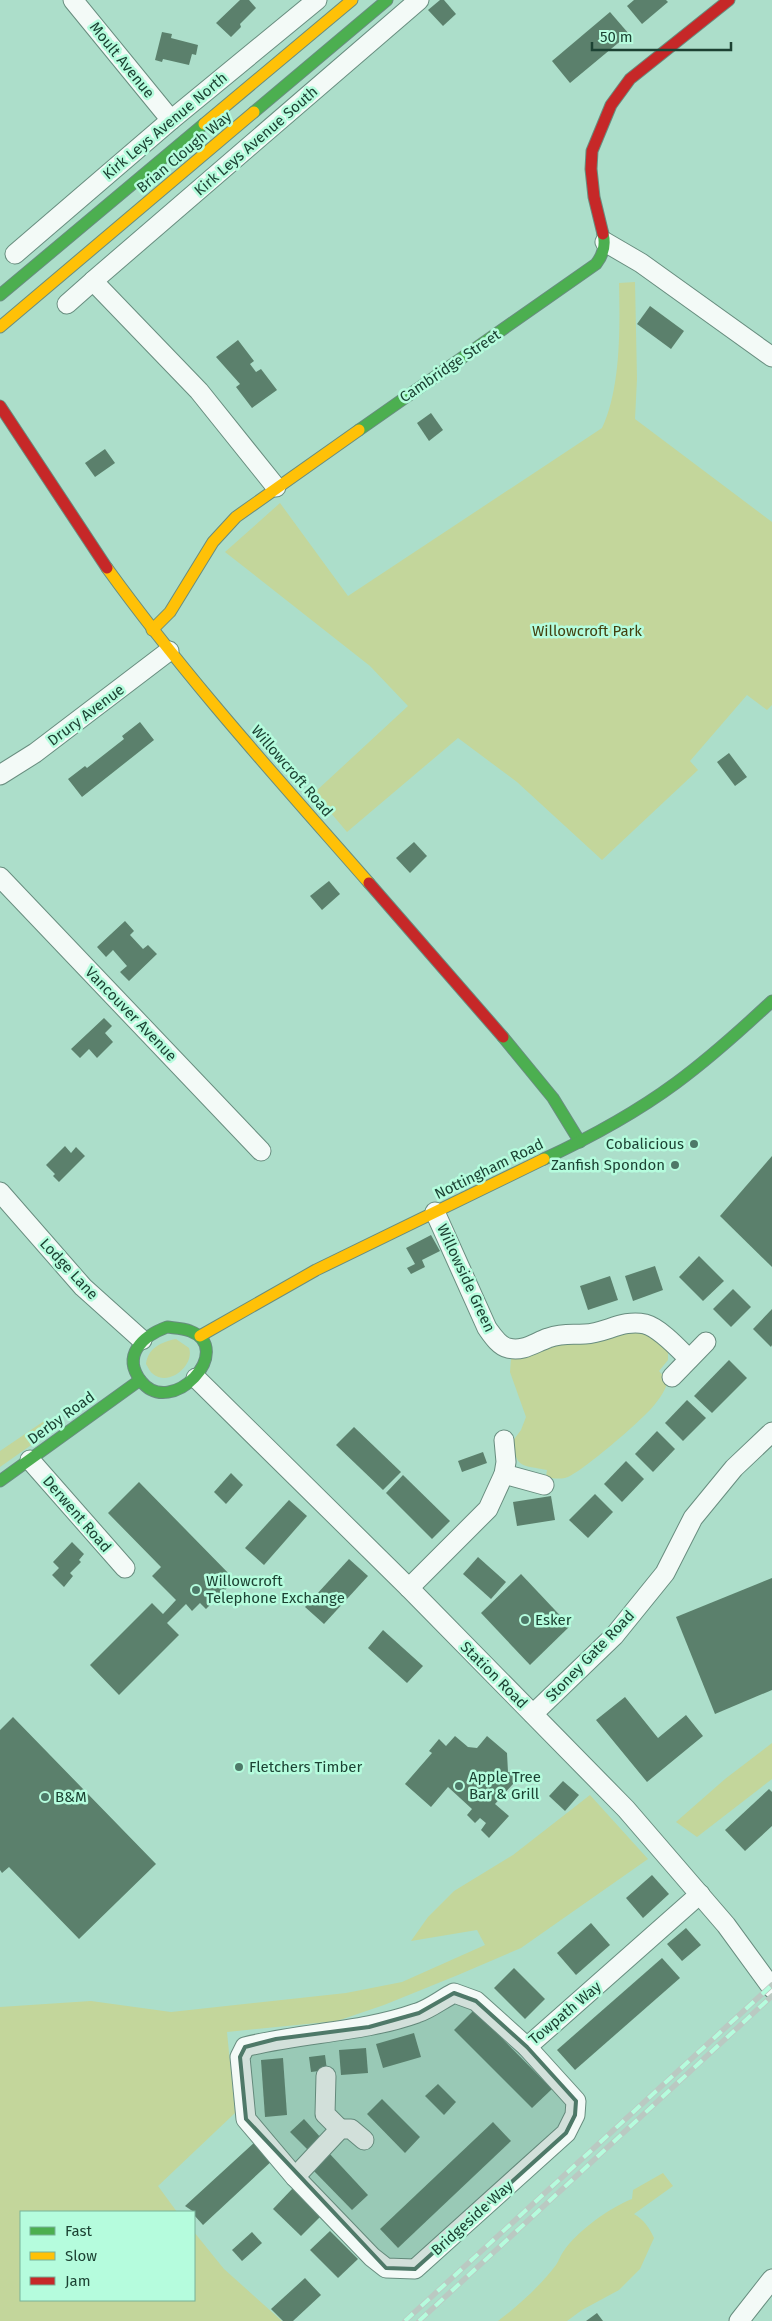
<svg xmlns="http://www.w3.org/2000/svg" width="772" height="2321" font-family="'Fira Sans',sans-serif">
  <style>
    .green { fill: #c3d69b }
    .building { fill: #5b806c }
    .lines { fill: none; stroke-linecap: round; stroke-linejoin: round }
    .street-casing { stroke: #688d7f; stroke-width: 21 }
    .fast-casing { stroke: #688d7f; stroke-width: 13 }
    .slow-casing { stroke: #688d7f; stroke-width: 13 }
    .jam-casing { stroke: #688d7f; stroke-width: 13 }
    .street { stroke: #f3faf7; stroke-width: 19 }
    .fast { stroke: #4caf50; stroke-width: 11 }
    .slow { stroke: #ffc107; stroke-width: 11 }
    .jam { stroke: #c62828; stroke-width: 11 }
    .rail-casing { stroke: #bac9c2; stroke-width: 5.5 }
    .rail { stroke: #b5fcdd; stroke-width: 4; stroke-dasharray: 11; stroke-linecap: butt }
    .marked { fill: #4e7968; fill-opacity: 0.2; stroke: #4e7968; stroke-width: 4; stroke-linejoin: round }
    .poi-dot { fill: #4e7968; stroke: #b5fcdd; stroke-width: 2 }
    .labels { text-anchor: middle; dominant-baseline: central; stroke-width: 5; stroke-linejoin: round; paint-order: stroke }
    .street-label { font-size: 15px; fill: #1c4233; stroke: #b5fcdd }
    .park-label { font-size: 15px; fill: #43400f; stroke: #b5fcdd }
    .poi-label { font-size: 15px; fill: #1c4233; stroke: #b5fcdd; text-anchor: start }
  </style>
  <rect width="100%" height="100%" fill="#acdeca"/>
  <g class="green">
    <path d="M635,282l2,97 -2,40 137,103v183l-5,5 -20,-15 -57,66 8,9 -96,90 -85,-78 -59,-44 -111,94 -33,-39 94,-87 -38,-40 -145,-114 55,-49 68,93 254,-168c19,-40 18,-101 17,-145z"/>
    <path d="M629,1331c17,2 29,7 39,21v8l-9,11 9,10c-3,11 -11,21 -18,29 -12,13 -71,65 -85,68 -6,1 -14,1 -19,-2l1,-6c-25,-5 -30,-1 -35,-28l9,-12 5,-13 -16,-45 1,-13 17,-3 25,-12z"/>
    <path d="M176,1339l13,9c6,17 -20,39 -36,26 -3,-2 -5,-7 -7,-10 2,-16 15,-22 30,-25z"/>
    <polygon points="47,1419 54,1429 0,1467 0,1451"/>
    <polygon points="772,1743 772,1779 697,1837 676,1822 725,1779"/>
    <polygon points="590,1795 648,1859 521,1948 458,1975 384,2005 337,2021 227,2032 235,2113 158,2186 177,2212 21,2212 21,2300 194,2300 194,2232 224,2269 282,2321 0,2321 0,2007 91,2001 171,2012 346,1993 402,1982 485,1945 477,1930 411,1941 428,1917 454,1891 513,1855"/>
    <path d="M663,2173l10,13 -39,28c10,6 15,13 20,24l-14,31 -21,21 -37,20 -15,11h-69c21,-16 42,-35 58,-56 3,-4 4,-9 7,-13 14,-21 46,-44 69,-53l1,-9z"/>
  </g>
  <g class="building">
    <polygon points="240,0 249,0 256,8 240,24 241,27 231,37 216,23"/>
    <polygon points="440,0 444,0 456,14 443,26 428,10"/>
    <polygon points="634,0 666,0 668,2 642,24 627,6"/>
    <polygon points="610,12 629,34 570,83 552,61"/>
    <polygon points="162,32 172,34 171,38 198,45 196,55 192,54 189,65 163,59 162,62 155,60"/>
    <polygon points="650,306 684,331 671,349 637,324"/>
    <polygon points="238,340 254,361 250,364 256,372 261,369 277,390 252,408 236,387 240,384 216,357"/>
    <polygon points="431,413 443,430 429,441 417,423"/>
    <polygon points="105,449 115,463 95,477 85,463"/>
    <polygon points="140,722 154,740 82,797 68,779 85,766 87,768 124,739 122,736"/>
    <polygon points="729,753 747,777 735,786 717,762"/>
    <polygon points="414,842 427,856 410,873 396,858"/>
    <polygon points="329,881 340,894 322,910 310,896"/>
    <polygon points="125,921 134,931 130,935 143,949 148,945 157,954 129,981 120,972 127,966 113,950 106,957 97,947"/>
    <polygon points="104,1018 112,1026 105,1033 113,1042 97,1058 89,1049 80,1058 71,1049"/>
    <polygon points="65,1146 71,1153 76,1147 85,1156 59,1182 53,1176 55,1174 46,1165"/>
    <polygon points="772,1156 772,1267 720,1216"/>
    <polygon points="431,1235 440,1251 422,1260 425,1267 411,1274 407,1268 415,1264 406,1248"/>
    <polygon points="699,1256 724,1281 703,1301 679,1277"/>
    <polygon points="655,1266 663,1290 633,1301 625,1276"/>
    <polygon points="610,1276 618,1300 588,1310 580,1286"/>
    <polygon points="733,1289 751,1307 731,1327 713,1309"/>
    <polygon points="772,1309 772,1345 771,1347 753,1329"/>
    <polygon points="729,1360 747,1378 712,1413 694,1396"/>
    <polygon points="687,1400 706,1418 683,1441 665,1423"/>
    <polygon points="354,1427 401,1472 383,1490 336,1445"/>
    <polygon points="657,1431 675,1449 653,1472 635,1454"/>
    <polygon points="483,1452 487,1463 462,1472 458,1461"/>
    <polygon points="626,1461 644,1479 622,1502 604,1484"/>
    <polygon points="231,1473 243,1485 226,1504 214,1492"/>
    <polygon points="403,1475 450,1521 432,1539 386,1493"/>
    <polygon points="139,1482 235,1580 206,1609 200,1603 192,1611 186,1604 167,1623 179,1635 119,1695 90,1665 152,1603 163,1614 176,1600 152,1576 161,1567 108,1513"/>
    <polygon points="595,1494 613,1512 588,1538 569,1520"/>
    <polygon points="551,1496 555,1520 517,1526 513,1502"/>
    <polygon points="289,1500 307,1516 264,1565 245,1548"/>
    <polygon points="72,1542 84,1554 79,1560 81,1562 70,1573 73,1576 64,1587 52,1575 59,1568 53,1562"/>
    <polygon points="478,1557 506,1582 491,1599 463,1574"/>
    <polygon points="349,1559 368,1576 324,1624 305,1607"/>
    <polygon points="521,1574 570,1626 530,1665 481,1613"/>
    <polygon points="772,1578 772,1690 715,1714 676,1617"/>
    <polygon points="383,1630 423,1666 407,1683 368,1648"/>
    <polygon points="625,1697 658,1738 686,1715 703,1736 647,1782 596,1720"/>
    <polygon points="13,1717 156,1864 79,1939 9,1867 2,1873 0,1870 0,1730"/>
    <polygon points="455,1736 468,1747 477,1748 487,1736 507,1753 508,1772 514,1772 513,1784 495,1804 509,1816 489,1838 481,1830 486,1823 480,1818 475,1823 467,1815 472,1809 448,1787 431,1807 405,1784 432,1753 429,1751 439,1739 446,1746"/>
    <polygon points="563,1781 579,1795 565,1811 549,1796"/>
    <polygon points="769,1789 772,1792 772,1826 745,1851 725,1830"/>
    <polygon points="652,1875 669,1894 643,1918 626,1898"/>
    <polygon points="591,1923 610,1945 576,1975 557,1953"/>
    <polygon points="686,1928 701,1945 682,1961 667,1944"/>
    <polygon points="662,1958 680,1978 575,2070 557,2050"/>
    <polygon points="514,1968 545,1999 525,2019 494,1988"/>
    <polygon points="474,2010 552,2089 532,2108 454,2030"/>
    <polygon points="414,2033 421,2057 383,2068 376,2044"/>
    <polygon points="366,2048 368,2073 341,2075 339,2050"/>
    <polygon points="325,2055 327,2070 311,2072 309,2057"/>
    <polygon points="283,2058 287,2115 265,2117 261,2060"/>
    <polygon points="438,2084 456,2102 444,2115 425,2096"/>
    <polygon points="382,2099 420,2137 405,2153 367,2114"/>
    <polygon points="304,2119 322,2139 309,2151 290,2132"/>
    <polygon points="493,2122 511,2141 398,2248 380,2229"/>
    <polygon points="257,2140 274,2159 203,2225 194,2215 194,2212 185,2206"/>
    <polygon points="329,2153 368,2195 352,2210 312,2169"/>
    <polygon points="293,2188 321,2216 301,2236 273,2209"/>
    <polygon points="330,2231 358,2259 338,2278 310,2250"/>
    <polygon points="252,2232 262,2243 242,2261 232,2250"/>
    <polygon points="305,2278 321,2295 293,2321 283,2321 271,2309"/>
    <polygon points="597,2313 603,2321 586,2321"/>
  </g>
  <g class="lines">
    <g class="street-casing">
      <g id="street">
        <polyline points="73,0 171,120"/>
        <polyline points="605,242 641,263 772,357"/>
        <polyline points="15,254 171,120 317,0"/>
        <polyline points="67,304 93,281"/>
        <polyline points="276,487 199,391 93,281 419,0"/>
        <polyline points="0,775 35,753 169,651"/>
        <polyline points="0,877 261,1151"/>
        <polyline points="0,1192 83,1287 142,1340"/>
        <path d="M435,1212l52,116c5,7 12,18 21,20 15,4 26,-5 40,-10 16,-5 22,-3 37,-4 21,-1 38,-15 60,-10 15,4 34,25 44,35"/>
        <polyline points="672,1377 706,1342"/>
        <polyline points="196,1378 409,1588 626,1809 726,1925 772,1988"/>
        <polyline points="30,1460 125,1568"/>
        <polyline points="504,1474 544,1485"/>
        <polyline points="409,1588 488,1509 504,1474 506,1462 504,1440"/>
        <polyline points="533,1714 614,1636 665,1573 693,1518 734,1468 772,1432"/>
        <path d="M454,1993l22,8 51,46 49,54 -1,14 -9,18 -151,136 -29,-1 -14,-11 -77,-80 -49,-58 -6,-62 5,-10c57,-15 116,-14 172,-34 13,-4 25,-14 37,-20z"/>
        <polyline points="527,2047 700,1894"/>
        <polyline points="326,2076 325,2114 340,2129"/>
        <polyline points="295,2177 340,2129 351,2129 364,2140"/>
        <polyline points="739,2321 772,2279"/>
      </g>
    </g>
    <g class="fast-casing">
      <g id="fast">
        <polyline points="254,112 387,0"/>
        <polyline points="0,295 204,124"/>
        <path d="M359,430l237,-166c7,-9 10,-19 7,-30"/>
        <polyline points="503,1037 553,1098 580,1142"/>
        <path d="M544,1159c43,-20 94,-48 132,-76 34,-25 65,-53 96,-82"/>
        <path d="M167,1327c7,1 16,1 23,4 47,18 -19,89 -49,50 -20,-26 2,-45 26,-54z"/>
        <polyline points="0,1481 140,1380"/>
      </g>
    </g>
    <g class="slow-casing">
      <g id="slow">
        <polyline points="204,124 352,0"/>
        <polyline points="0,327 254,112"/>
        <path d="M107,568c80,111 172,212 262,315"/>
        <polyline points="152,630 170,612 213,542 236,517 359,430"/>
        <polyline points="200,1336 316,1270 544,1159"/>
      </g>
    </g>
    <g class="jam-casing">
      <g id="jam">
        <polyline points="603,234 594,197 591,169 592,151 611,105 630,79 729,0"/>
        <polyline points="0,406 107,568"/>
        <polyline points="369,883 503,1037"/>
      </g>
    </g>
    <use href="#street" class="street"/>
    <use href="#fast" class="fast"/>
    <use href="#slow" class="slow"/>
    <use href="#jam" class="jam"/>
    <g class="rail-casing">
      <g id="rail">
        <polyline points="405,2321 772,1985"/>
        <polyline points="419,2321 772,1996"/>
      </g>
    </g>
    <use href="#rail" class="rail"/>
  </g>
  <path class="marked" d="M454,1993l22,8 51,46 49,54 -1,14 -9,18 -151,136 -29,-1 -140,-149 -6,-62 5,-10 31,-8 93,-12 50,-14z"/>
  <g class="poi-dot">
    <circle cx="694" cy="1144" r="5"/>
    <circle cx="675" cy="1165" r="5"/>
    <circle cx="196" cy="1590" r="5"/>
    <circle cx="525" cy="1620" r="5"/>
    <circle cx="239" cy="1767" r="5"/>
    <circle cx="459" cy="1786" r="5"/>
    <circle cx="45" cy="1797" r="5"/>
  </g>
  <g class="labels">
    <g class="street-label">
      <text transform="translate(122 60) rotate(51)">Moult Avenue</text>
      <text transform="translate(165 126) rotate(-40)">Kirk Leys Avenue North</text>
      <text transform="translate(256 141) rotate(-41)">Kirk Leys Avenue South</text>
      <text transform="translate(184 152) rotate(-40)">Brian Clough Way</text>
      <text transform="translate(450 366) rotate(-34)">Cambridge Street</text>
      <text transform="translate(86 715) rotate(-37)">Drury Avenue</text>
      <text transform="translate(292 771) rotate(49)">Willowcroft Road</text>
      <text transform="translate(131 1014) rotate(46)">Vancouver Avenue</text>
      <text transform="translate(489 1169) rotate(-26)">Nottingham Road</text>
      <text transform="translate(69 1269) rotate(47)">Lodge Lane</text>
      <text transform="translate(466 1278) rotate(65)">Willowside Green</text>
      <text transform="translate(61 1418) rotate(-36)">Derby Road</text>
      <text transform="translate(77 1514) rotate(49)">Derwent Road</text>
      <text transform="translate(590 1656) rotate(-46)">Stoney Gate Road</text>
      <text transform="translate(494 1675) rotate(45)">Station Road</text>
      <text transform="translate(565 2013) rotate(-40)">Towpath Way</text>
      <text transform="translate(472 2218) rotate(-42)">Bridgeside Way</text>
    </g>
    <g class="park-label">
      <text x="587" y="631">Willowcroft Park</text>
    </g>
    <g class="poi-label">
      <text x="684" y="1144" text-anchor="end">Cobalicious</text>
      <text x="665" y="1165" text-anchor="end">Zanfish Spondon</text>
      <text x="206" y="1581">Willowcroft<tspan x="206" dy="17">Telephone Exchange</tspan></text>
      <text x="535" y="1620">Esker</text>
      <text x="249" y="1767">Fletchers Timber</text>
      <text x="469" y="1777">Apple Tree<tspan x="469" dy="17">Bar &amp; Grill</tspan></text>
      <text x="55" y="1797">B&amp;M</text>
    </g>
  </g>
  <rect x="20" y="2211" width="175" height="90" fill="#b5fcdd" stroke="#78b299"/>
  <rect x="30" y="2227" width="25" height="8" fill="#4caf50" stroke="#78b299"/>
  <text x="65" y="2236" font-size="15" fill="#1c4233">Fast</text>
  <rect x="30" y="2252" width="25" height="8" fill="#ffc107" stroke="#78b299"/>
  <text x="65" y="2261" font-size="15" fill="#1c4233">Slow</text>
  <rect x="30" y="2277" width="25" height="8" fill="#c62828" stroke="#78b299"/>
  <text x="65" y="2286" font-size="15" fill="#1c4233">Jam</text>
  <path d="M592 42v8h139v-8" fill="none" stroke="#1c4233" stroke-width="2.5"/>
  <text x="600" y="42" font-size="15" fill="#1c4233" stroke="#b5fcdd" stroke-width="4" paint-order="stroke">50 m</text>
</svg>
